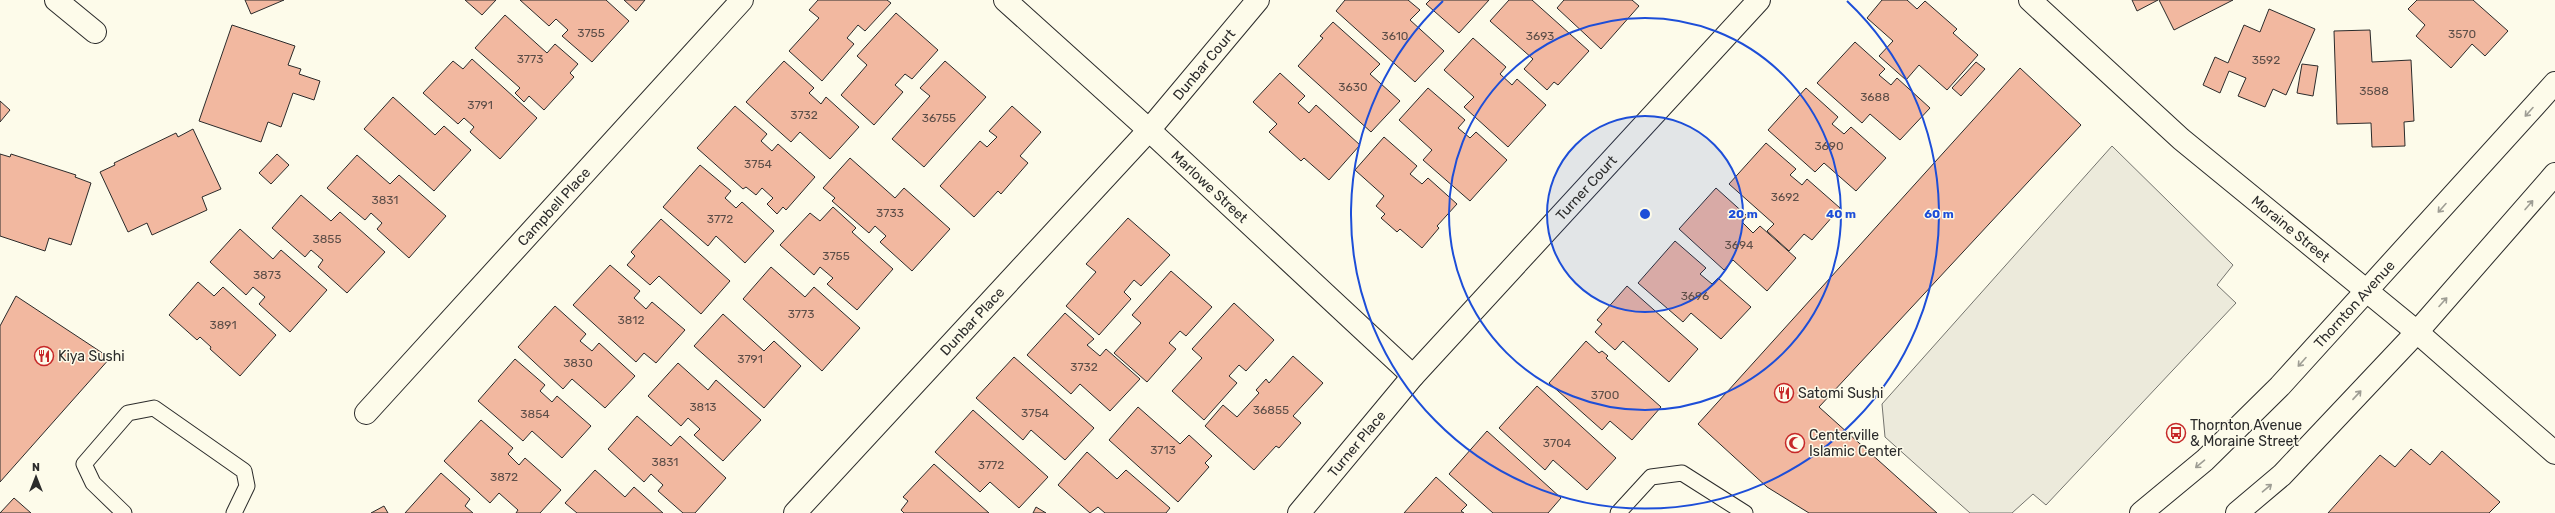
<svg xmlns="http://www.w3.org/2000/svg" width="2555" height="513" font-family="Rubik,sans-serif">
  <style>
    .parking { fill: #eceadb; stroke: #74746e }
    .building { fill: #f2b8a0; stroke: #2b2b2b }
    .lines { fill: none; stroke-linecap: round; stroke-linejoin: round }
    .lane-casing { stroke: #2b2b2b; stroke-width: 17 }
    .street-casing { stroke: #2b2b2b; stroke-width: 24 }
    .secondary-casing { stroke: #2b2b2b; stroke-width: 24 }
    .lane { stroke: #fdfbea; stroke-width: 15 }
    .street { stroke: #fdfbea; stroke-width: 22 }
    .secondary { stroke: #fdfbea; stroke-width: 22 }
    .oneway { stroke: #9e9d94 }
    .ring { fill: none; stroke: #1d4ed8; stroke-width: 2 }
    .labels { text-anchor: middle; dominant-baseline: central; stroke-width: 3; stroke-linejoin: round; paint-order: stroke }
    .number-label { font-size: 12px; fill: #5d4e48 }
    .street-label { font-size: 14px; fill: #2b2b2b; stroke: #fdfbea }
    .poi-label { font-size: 14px; fill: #2b2b2b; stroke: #fdfbea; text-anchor: start }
    .centre { fill: #1d4ed8; stroke: #fdfbea; stroke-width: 2 }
    .ring-label { font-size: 12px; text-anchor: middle; font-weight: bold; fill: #1d4ed8; stroke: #fdfbea; stroke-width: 3; stroke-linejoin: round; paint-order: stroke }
  </style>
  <rect width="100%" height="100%" fill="#fdfbea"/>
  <polygon class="parking" points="2112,146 2233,265 2217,285 2236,303 2046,505 2033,494 2012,513 1970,513 1885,437 1882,404"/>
  <g class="building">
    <polygon points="245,0 284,0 251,14"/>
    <polygon points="465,0 496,0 482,15"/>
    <polygon points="520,0 606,0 629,21 592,62 562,36 568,30 556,19 549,26"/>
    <polygon points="624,0 645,0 636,11"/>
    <polygon points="818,0 887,0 891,3 865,31 858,25 847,38 854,44 822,81 789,51 819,18 809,10"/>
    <polygon points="1345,0 1408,0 1420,10 1410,20 1444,51 1415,82 1336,11"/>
    <polygon points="1430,0 1489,0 1459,33 1426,4"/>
    <polygon points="1509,0 1532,0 1589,51 1558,85 1554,82 1547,90 1524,69 1533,59 1490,21"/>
    <polygon points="1564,0 1632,0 1639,6 1601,49 1557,8"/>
    <polygon points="1882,0 1907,0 1917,9 1925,1 1957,29 1953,33 1978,55 1947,90 1919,65 1906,80 1879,56 1893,41 1867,18"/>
    <polygon points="2132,0 2158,0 2137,11"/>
    <polygon points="2159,0 2233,0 2174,30"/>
    <polygon points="2417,0 2473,0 2508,31 2485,56 2472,44 2451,68 2416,36 2425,25 2408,9"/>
    <polygon points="2269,9 2315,29 2286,95 2273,89 2265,107 2238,96 2246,78 2229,71 2220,93 2203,85 2215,57 2228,63 2244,25 2260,32"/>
    <polygon points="896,13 938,50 912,79 905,74 895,85 903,92 874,125 841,95 867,65 857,56"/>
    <polygon points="505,15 547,53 555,44 578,64 570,73 574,77 544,110 529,96 524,102 515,93 520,88 475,48"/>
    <polygon points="1333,22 1380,64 1370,74 1400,101 1371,132 1298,66 1323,38 1320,36"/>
    <polygon points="232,25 295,46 288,65 301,69 299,74 320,81 314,100 293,93 281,127 268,122 261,142 199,121"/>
    <polygon points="2370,30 2372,62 2411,60 2414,121 2404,122 2405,146 2372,147 2371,123 2337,124 2334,31"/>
    <polygon points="1473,38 1506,67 1500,74 1512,85 1517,79 1546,105 1508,147 1464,107 1474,97 1444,70"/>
    <polygon points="1855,42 1885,69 1879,75 1891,85 1897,78 1930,108 1900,140 1870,114 1862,123 1817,83"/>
    <polygon points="472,59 537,118 500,159 470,132 474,127 464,118 458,124 423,93 453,61 463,69"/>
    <polygon points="784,61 814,88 809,93 821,104 826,97 859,127 830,159 800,132 791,142 746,102"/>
    <polygon points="945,61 986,97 924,167 892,139 930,96 920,88"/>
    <polygon points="1976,62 1985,69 1961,96 1952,88"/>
    <polygon points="2302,64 2318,66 2313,96 2297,93"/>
    <polygon points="2020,68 2081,125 1819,407 1937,513 1809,513 1767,487 1698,424"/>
    <polygon points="1280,73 1305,96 1298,103 1309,113 1316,105 1360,145 1329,180 1304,158 1301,161 1269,132 1277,124 1253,102"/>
    <polygon points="1428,88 1465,120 1458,128 1470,138 1476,132 1507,160 1470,201 1423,160 1432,150 1399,120"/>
    <polygon points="1806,88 1838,117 1832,124 1844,134 1851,127 1886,158 1856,191 1824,163 1815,172 1768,130"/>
    <polygon points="393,97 435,135 444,126 471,150 434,191 364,129"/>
    <polygon points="0,101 10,110 0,122"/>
    <polygon points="735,106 767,134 761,141 772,151 778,144 815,177 786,210 783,207 777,214 767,204 773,198 762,188 756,195 746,187 743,189 697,148"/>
    <polygon points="1012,106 1041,132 1020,156 1028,163 1001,194 998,191 974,217 940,186 980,141 987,147 997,137 989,131"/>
    <polygon points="193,129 221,189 202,197 207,210 152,235 147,223 128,232 100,172 115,165 114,163 176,133 178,137"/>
    <polygon points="1384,137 1417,166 1410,174 1422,184 1428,178 1457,204 1437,226 1439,228 1422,248 1400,229 1397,232 1381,218 1385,214 1376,206 1384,196 1355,170"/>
    <polygon points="1766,143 1796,169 1790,175 1802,185 1807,179 1840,208 1812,240 1804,234 1789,251 1767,231 1774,224 1729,184"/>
    <polygon points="0,154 10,157 11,154 76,175 75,177 91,183 71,245 49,238 45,251 0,236"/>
    <polygon points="277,154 289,165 271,184 259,173"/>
    <polygon points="357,155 390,184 399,175 446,216 409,258 377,229 382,223 371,213 365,220 327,188"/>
    <polygon points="850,158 895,198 904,188 950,229 912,271 880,242 886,236 875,226 869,233 832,201 835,198 823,188"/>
    <polygon points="700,165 731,191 725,198 736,208 742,202 774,231 745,263 716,236 708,246 663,207"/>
    <polygon points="1716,188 1747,216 1742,222 1753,233 1760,226 1796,258 1767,291 1733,260 1724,270 1679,229"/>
    <polygon points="301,195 331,221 340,212 385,252 347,293 318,267 323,260 311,250 305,257 272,228"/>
    <polygon points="833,207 856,228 852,232 893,269 857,310 827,284 833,278 820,267 814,275 780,245 810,213 820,221"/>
    <polygon points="1128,218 1170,255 1141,286 1134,280 1124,292 1131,299 1099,335 1066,306 1096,272 1086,264"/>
    <polygon points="661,219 730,281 701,314 659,276 650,285 627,265 635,256 631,252"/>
    <polygon points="240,229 273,259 281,250 327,290 290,332 259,304 265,297 253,287 246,295 210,262"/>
    <polygon points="1675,241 1706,268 1700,274 1712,284 1718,278 1751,307 1721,339 1691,313 1683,322 1638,283"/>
    <polygon points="610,265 640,291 634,298 646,309 652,302 685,330 656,363 644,353 636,362 573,305"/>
    <polygon points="771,267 805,297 814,287 860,328 822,371 743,299"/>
    <polygon points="1171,271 1212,307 1186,336 1180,331 1169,343 1176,349 1147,382 1114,353 1141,323 1132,315"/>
    <polygon points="198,282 214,296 223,287 276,335 240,376 210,349 211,347 200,337 197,340 169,315"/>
    <polygon points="1627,286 1698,349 1669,382 1623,341 1615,350 1595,332 1602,324 1597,320"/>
    <polygon points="16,296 110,358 0,482 0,326"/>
    <polygon points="1234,303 1274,340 1246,371 1239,365 1229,376 1237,383 1204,420 1172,391 1202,358 1192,349"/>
    <polygon points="555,306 586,334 580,341 592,351 599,343 635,376 605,408 572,379 563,389 518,347"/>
    <polygon points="1065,313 1094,339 1087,345 1100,356 1106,349 1140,379 1110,411 1080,384 1071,394 1027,355"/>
    <polygon points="723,314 764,351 774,341 801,366 764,408 694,346"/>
    <polygon points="1586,341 1599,353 1602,351 1608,356 1606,358 1661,407 1632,440 1610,421 1602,430 1549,383"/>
    <polygon points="1293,356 1323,383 1293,416 1301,423 1279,448 1276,446 1254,470 1205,426 1223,405 1237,417 1259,393 1256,390 1266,379 1269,383"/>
    <polygon points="1014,357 1094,428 1065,460 1031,430 1023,440 976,398"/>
    <polygon points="515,359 545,385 540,391 552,402 557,396 591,426 562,458 532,431 523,441 478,401"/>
    <polygon points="678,363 708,390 716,380 761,420 723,461 694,435 700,429 688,418 681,426 648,396"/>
    <polygon points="1537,386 1616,458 1587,490 1553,460 1545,470 1499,428"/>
    <polygon points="1138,407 1180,444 1189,435 1212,456 1205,463 1209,467 1178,502 1109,440"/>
    <polygon points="973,410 1048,477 1019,508 990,482 980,492 935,452"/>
    <polygon points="637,416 671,446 680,436 726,478 695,513 683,513 658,491 663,485 651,474 644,482 608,449"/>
    <polygon points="481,420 513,448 508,454 519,465 525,458 561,490 540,513 516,513 518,510 499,493 490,503 444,461"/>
    <polygon points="1487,431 1561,498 1548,513 1493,513 1449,474"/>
    <polygon points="2411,449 2430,465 2442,451 2500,502 2489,513 2328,513 2380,455 2395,467"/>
    <polygon points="1087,452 1117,479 1126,470 1170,508 1166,513 1105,513 1098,507 1090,513 1058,485"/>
    <polygon points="934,464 989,513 904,513 901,510 908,501 903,497"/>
    <polygon points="595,470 625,497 634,487 663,513 577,513 565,503"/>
    <polygon points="441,473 470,499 465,506 473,513 405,513"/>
    <polygon points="1436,477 1467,505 1461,511 1464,513 1404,513"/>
    <polygon points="14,498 31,513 0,513"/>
    <polygon points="384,506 388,513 371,513"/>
    <polygon points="1036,507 1046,513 1033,513"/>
  </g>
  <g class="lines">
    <g class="lane-casing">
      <g id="lane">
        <polyline points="124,513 93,483 84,464 128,413 154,408 244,471 247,486 234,513"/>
        <polyline points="1618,513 1651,477 1682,473 1745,513"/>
      </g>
    </g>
    <g class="street-casing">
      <g id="street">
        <polyline points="56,0 95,32"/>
        <path id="s1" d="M1005,0l144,130 264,246"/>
        <path id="s2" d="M2030,0l151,139 236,193 138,121"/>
        <path id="s3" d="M366,413l376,-413"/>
        <path id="s4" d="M795,513l354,-383 109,-130"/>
        <path id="s5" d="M1299,513l114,-137 346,-376"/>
      </g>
    </g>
    <g class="secondary-casing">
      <g id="secondary">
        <path id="s6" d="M2141,513l64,-53 75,-74 275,-303"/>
        <polyline points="2237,513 2282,475 2417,332 2555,174"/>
      </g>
    </g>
    <use href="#lane" class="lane"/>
    <use href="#street" class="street"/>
    <use href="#secondary" class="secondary"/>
  </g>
  <defs><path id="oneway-shaft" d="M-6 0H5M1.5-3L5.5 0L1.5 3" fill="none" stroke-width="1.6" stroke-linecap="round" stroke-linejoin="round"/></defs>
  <g class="oneway">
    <use href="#oneway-shaft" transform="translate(2529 112) rotate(132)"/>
    <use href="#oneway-shaft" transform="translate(2529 205) rotate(-49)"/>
    <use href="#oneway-shaft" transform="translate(2442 208) rotate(132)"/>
    <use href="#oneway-shaft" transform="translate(2443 302) rotate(-48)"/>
    <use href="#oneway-shaft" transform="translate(2302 362) rotate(132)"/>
    <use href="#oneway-shaft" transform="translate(2357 395) rotate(-47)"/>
    <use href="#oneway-shaft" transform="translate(2200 464) rotate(140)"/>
    <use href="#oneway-shaft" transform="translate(2267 488) rotate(-40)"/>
  </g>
  <circle cx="1645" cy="214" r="98" fill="#1d4ed8" fill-opacity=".12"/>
  <g class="ring">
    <circle cx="1645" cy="214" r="98"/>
    <circle cx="1645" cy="214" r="196"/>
    <path d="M1847 1A294 294 0 1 1 1443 1"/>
  </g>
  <defs>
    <g id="restaurant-ring" transform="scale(1)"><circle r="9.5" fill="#fdfbea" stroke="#c62828" stroke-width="1.5"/><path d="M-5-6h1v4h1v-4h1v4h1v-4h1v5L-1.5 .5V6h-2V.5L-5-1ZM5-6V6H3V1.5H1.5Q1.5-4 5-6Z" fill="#c62828"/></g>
    <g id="bus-ring" transform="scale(1)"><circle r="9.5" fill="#fdfbea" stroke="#c62828" stroke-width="1.5"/><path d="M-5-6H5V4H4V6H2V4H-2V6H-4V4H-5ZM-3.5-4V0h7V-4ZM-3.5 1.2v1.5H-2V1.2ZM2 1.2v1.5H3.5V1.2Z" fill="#c62828"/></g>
    <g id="mosque-ring" transform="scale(1)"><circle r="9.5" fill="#fdfbea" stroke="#c62828" stroke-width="1.5"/><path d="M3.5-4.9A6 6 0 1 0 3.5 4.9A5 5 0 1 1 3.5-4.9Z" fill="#c62828"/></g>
  </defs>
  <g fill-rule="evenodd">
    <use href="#restaurant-ring" x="44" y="356"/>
    <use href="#restaurant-ring" x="1784" y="393"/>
    <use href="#bus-ring" x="2176" y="433"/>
    <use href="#mosque-ring" x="1795" y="443"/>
  </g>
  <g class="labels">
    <g class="number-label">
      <text x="591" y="33">3755</text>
      <text x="2462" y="34">3570</text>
      <text x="1395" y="36">3610</text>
      <text x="1540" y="36">3693</text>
      <text x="530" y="59">3773</text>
      <text x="2266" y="60">3592</text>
      <text x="1353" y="87">3630</text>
      <text x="2374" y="91">3588</text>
      <text x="1875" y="97">3688</text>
      <text x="480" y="105">3791</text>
      <text x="804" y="115">3732</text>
      <text x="939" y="118">36755</text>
      <text x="1829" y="146">3690</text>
      <text x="758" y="164">3754</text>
      <text x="1785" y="197">3692</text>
      <text x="385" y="200">3831</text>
      <text x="890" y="213">3733</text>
      <text x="720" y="219">3772</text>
      <text x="327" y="239">3855</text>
      <text x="1739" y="245">3694</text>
      <text x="836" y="256">3755</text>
      <text x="267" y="275">3873</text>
      <text x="1695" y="296">3696</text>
      <text x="801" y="314">3773</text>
      <text x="631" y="320">3812</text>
      <text x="223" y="325">3891</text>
      <text x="750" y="359">3791</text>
      <text x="578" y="363">3830</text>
      <text x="1084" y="367">3732</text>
      <text x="1605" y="395">3700</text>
      <text x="703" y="407">3813</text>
      <text x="1271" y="410">36855</text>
      <text x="1035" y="413">3754</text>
      <text x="535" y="414">3854</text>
      <text x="1557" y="443">3704</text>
      <text x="1163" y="450">3713</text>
      <text x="665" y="462">3831</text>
      <text x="991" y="465">3772</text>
      <text x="504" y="477">3872</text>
    </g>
    <g class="street-label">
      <text stroke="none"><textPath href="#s4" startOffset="607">Dunbar Court</textPath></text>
      <text stroke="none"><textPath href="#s1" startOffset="277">Marlowe Street</textPath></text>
      <text stroke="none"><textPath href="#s5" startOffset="434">Turner Court</textPath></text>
      <text stroke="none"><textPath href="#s3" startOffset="279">Campbell Place</textPath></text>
      <text stroke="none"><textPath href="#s2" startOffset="347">Moraine Street</textPath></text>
      <text stroke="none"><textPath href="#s6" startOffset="299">Thornton Avenue</textPath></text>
      <text stroke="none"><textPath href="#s4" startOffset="261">Dunbar Place</textPath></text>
      <text stroke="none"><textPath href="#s5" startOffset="90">Turner Place</textPath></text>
    </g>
    <g class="poi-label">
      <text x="58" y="356">Kiya Sushi</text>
      <text x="1798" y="393">Satomi Sushi</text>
      <text x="2190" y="425">Thornton Avenue<tspan x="2190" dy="16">&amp; Moraine Street</tspan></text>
      <text x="1809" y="435">Centerville<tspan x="1809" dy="16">Islamic Center</tspan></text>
    </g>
  </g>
  <circle cx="1645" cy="214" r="6" class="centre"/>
  <g class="ring-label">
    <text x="1743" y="218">20 m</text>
    <text x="1841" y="218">40 m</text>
    <text x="1939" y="218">60 m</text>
  </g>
  <g transform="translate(36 477)" stroke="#fdfbea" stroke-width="3" paint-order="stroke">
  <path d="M0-3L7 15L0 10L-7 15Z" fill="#2b2b2b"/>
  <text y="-6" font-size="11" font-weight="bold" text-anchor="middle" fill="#2b2b2b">N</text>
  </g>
</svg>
